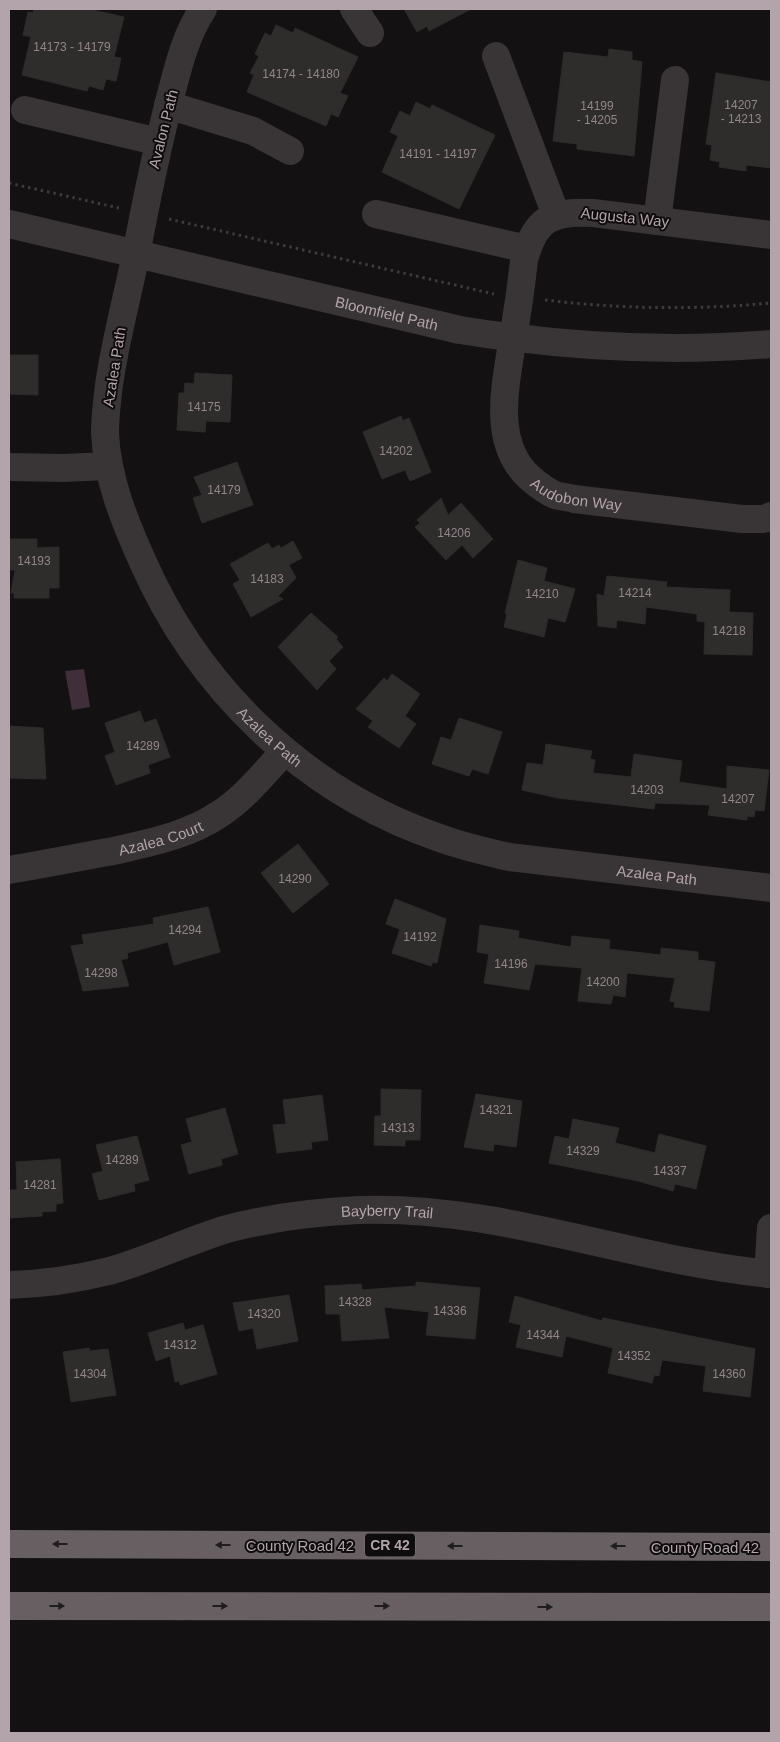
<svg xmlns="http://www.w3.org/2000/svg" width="780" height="1742" font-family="Helvetica,sans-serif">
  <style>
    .water { fill: #402f3a }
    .building { fill: #2f2c2c; stroke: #2f2b2c }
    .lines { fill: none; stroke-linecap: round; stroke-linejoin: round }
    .path { stroke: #403a3d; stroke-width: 3; stroke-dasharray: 2.5 4; stroke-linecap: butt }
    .minor { stroke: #393436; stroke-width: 28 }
    .highway { stroke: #685f62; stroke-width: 28 }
    .oneway { fill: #201d1d }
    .labels { text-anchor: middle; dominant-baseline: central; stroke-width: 4; stroke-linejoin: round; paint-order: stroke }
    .number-label { font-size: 12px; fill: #92858a }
    .shield { fill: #0e0c0c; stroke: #82767b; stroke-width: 1 }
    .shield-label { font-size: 14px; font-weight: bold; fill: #b3a3aa }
    .street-label { font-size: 15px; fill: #b3a3aa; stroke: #0e0c0c }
  </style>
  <rect width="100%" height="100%" fill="#131111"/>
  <polygon class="water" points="84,669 90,707 72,710 65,671"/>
  <g class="building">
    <polygon points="34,9 88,9 124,17 114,57 121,58 116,81 106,79 103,90 89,86 87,91 22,75 31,37 23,35 28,12 33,13"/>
    <polygon points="404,9 471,9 429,31 427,26 417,32"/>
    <polygon points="276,25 293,33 295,28 358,57 340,93 348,96 338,117 331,114 326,126 247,92 254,75 250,73 259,56 255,54 265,33 271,36"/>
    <polygon points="609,49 632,52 632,60 642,62 634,156 577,149 577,144 553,141 564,52 608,57"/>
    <polygon points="716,73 771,82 771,168 746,165 746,171 719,167 720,162 710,160 712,145 706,144"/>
    <polygon points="416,102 430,109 432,105 495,135 459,209 382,172 398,136 390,132 400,111 410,116"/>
    <polygon points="9,355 38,355 38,395 9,394"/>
    <polygon points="195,373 232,375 230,422 206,421 205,432 177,430 179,393 184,393 185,383 194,384"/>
    <polygon points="401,416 403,421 409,418 431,472 410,481 405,470 382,479 363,432"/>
    <polygon points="237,462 253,505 202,523 193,498 202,495 194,477"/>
    <polygon points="441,498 448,515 461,503 493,539 473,558 462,545 446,560 415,527 420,523 417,520"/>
    <polygon points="9,539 37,539 37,548 59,547 59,588 49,588 49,598 14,598 14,593 11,593 15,570 9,570"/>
    <polygon points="293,541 302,558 289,565 296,578 278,596 283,599 251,617 233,584 240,580 230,564 268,543 272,549 279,545 281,548"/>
    <polygon points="518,560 547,568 544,581 575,589 565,622 548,618 544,637 504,627 507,614 505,613"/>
    <polygon points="607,576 667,582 666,587 730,590 729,612 753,613 752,655 704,654 705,622 697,621 697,614 646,607 645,624 617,620 616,628 598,626 597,594 604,596"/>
    <polygon points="311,613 338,637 336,639 343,647 329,661 336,669 317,690 278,647"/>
    <polygon points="392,674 420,694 405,716 416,724 399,748 368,727 373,721 356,709 384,678 387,681"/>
    <polygon points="140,711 144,723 156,719 170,757 148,765 150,773 116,785 105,756 115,752 105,723"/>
    <polygon points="459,718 502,732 488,774 472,769 469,776 432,764 441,737 451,740"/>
    <polygon points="9,726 43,728 46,779 9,778"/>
    <polygon points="546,744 592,751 590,759 595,760 593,773 631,777 634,754 682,761 679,782 727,789 727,766 769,770 764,811 755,810 754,817 747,816 747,820 708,815 710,805 655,803 654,809 558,798 522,790 527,763 543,765"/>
    <polygon points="298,844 329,884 293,913 261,873"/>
    <polygon points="395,899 446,919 437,963 433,962 431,966 392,953 400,929 386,924"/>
    <polygon points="208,907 220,952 174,965 168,942 127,953 128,958 121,960 129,986 83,991 71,946 84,944 82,935 154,924 153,918"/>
    <polygon points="480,925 519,931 518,938 571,947 572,936 610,940 609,949 661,955 661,948 698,952 698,960 715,962 709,1011 674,1007 675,1002 670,1001 675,978 627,973 625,997 613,995 611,1004 578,1001 582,968 535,964 529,990 484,983 489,954 477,952"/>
    <polygon points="381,1089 421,1090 420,1140 405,1140 405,1146 374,1145 375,1116 381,1116"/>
    <polygon points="476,1094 522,1101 516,1147 494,1144 493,1151 464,1147"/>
    <polygon points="322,1095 328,1140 311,1142 312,1149 277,1153 273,1125 286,1124 283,1100"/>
    <polygon points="225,1108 238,1154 221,1159 222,1165 189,1174 181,1145 192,1142 186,1119"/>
    <polygon points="573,1119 619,1128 615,1143 655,1153 659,1134 706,1146 696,1189 675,1184 673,1191 638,1181 549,1163 555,1136 569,1139"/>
    <polygon points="137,1136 149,1180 134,1184 135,1191 99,1200 92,1174 103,1171 96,1145"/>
    <polygon points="60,1159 63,1203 56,1204 56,1211 42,1212 42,1216 9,1218 9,1190 17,1190 16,1162"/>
    <polygon points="416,1282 480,1288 475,1339 426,1335 429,1312 384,1307 389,1338 342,1341 340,1314 326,1314 325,1286 361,1284 362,1290 416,1286"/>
    <polygon points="289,1295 298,1341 257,1349 253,1328 239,1331 233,1303"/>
    <polygon points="515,1296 602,1321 603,1318 755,1349 750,1397 703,1391 706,1366 662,1360 659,1376 654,1375 652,1383 608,1373 613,1348 566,1336 562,1357 516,1347 521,1325 509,1322"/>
    <polygon points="183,1323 185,1330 203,1325 217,1374 180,1385 179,1381 175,1382 170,1356 156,1361 148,1333"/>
    <polygon points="89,1348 90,1351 108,1349 116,1395 71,1402 63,1352"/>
  </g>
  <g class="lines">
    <g class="path">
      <polyline points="9,183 119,208"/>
      <polyline points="169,219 494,294"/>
      <path d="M545,300c75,9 151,10 226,3"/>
    </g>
    <g class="minor">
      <path id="s1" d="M203,9c-18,27 -25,59 -33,89 -12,47 -22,94 -31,141 -9,49 -23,96 -30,146 -2,16 -4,32 -4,48 2,45 19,87 37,127 56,128 162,231 295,277 23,9 47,14 72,20l262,31"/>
      <polyline points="354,9 370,33"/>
      <polyline points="496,56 556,215"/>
      <polyline points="168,105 253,131 290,151"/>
      <polyline points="25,110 159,142"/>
      <polyline points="376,214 527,249"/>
      <polyline points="657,221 675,80"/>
      <path id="s2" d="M9,224l451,106c105,17 205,23 311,14"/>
      <path id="s3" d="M771,235l-178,-22c-41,-2 -58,5 -69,47 -3,28 -7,56 -12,83 -7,45 -20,101 18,135 7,6 16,13 25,17 6,2 13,2 19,4l168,20h22l7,-3"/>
      <polyline points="9,467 63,468 108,466"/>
      <path id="s4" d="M9,870c36,-6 72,-13 109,-20 34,-8 70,-15 100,-35 26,-16 46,-42 66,-63"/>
      <polyline points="768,1274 771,1228"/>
      <path id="s5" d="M9,1285c33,-1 68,-6 100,-14 40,-11 78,-30 118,-42 42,-11 88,-17 132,-19 141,-5 273,51 412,64"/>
    </g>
    <g class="highway">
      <polyline points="9,1544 771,1547"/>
      <polyline points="9,1606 771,1607"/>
    </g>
  </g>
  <defs><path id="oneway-solid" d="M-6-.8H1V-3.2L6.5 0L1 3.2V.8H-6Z" transform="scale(1.25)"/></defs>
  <g class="oneway">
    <use href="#oneway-solid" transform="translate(60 1544) rotate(-180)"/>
    <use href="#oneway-solid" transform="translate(223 1545) rotate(-180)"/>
    <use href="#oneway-solid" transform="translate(455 1546) rotate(-180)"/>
    <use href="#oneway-solid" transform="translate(618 1546) rotate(-180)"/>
    <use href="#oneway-solid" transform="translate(57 1606)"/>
    <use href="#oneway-solid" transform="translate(220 1606)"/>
    <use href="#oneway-solid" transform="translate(382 1606)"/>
    <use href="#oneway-solid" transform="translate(545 1607)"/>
  </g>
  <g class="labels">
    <g class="number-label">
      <text x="72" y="47">14173 - 14179</text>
      <text x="301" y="74">14174 - 14180</text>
      <text x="741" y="105">14207<tspan x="741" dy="14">- 14213</tspan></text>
      <text x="597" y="106">14199<tspan x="597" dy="14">- 14205</tspan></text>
      <text x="438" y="154">14191 - 14197</text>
      <text x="204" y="407">14175</text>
      <text x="396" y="451">14202</text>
      <text x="224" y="490">14179</text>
      <text x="454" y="533">14206</text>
      <text x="34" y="561">14193</text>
      <text x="267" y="579">14183</text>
      <text x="635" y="593">14214</text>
      <text x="542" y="594">14210</text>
      <text x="729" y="631">14218</text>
      <text x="143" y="746">14289</text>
      <text x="647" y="790">14203</text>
      <text x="738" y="799">14207</text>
      <text x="295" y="879">14290</text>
      <text x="185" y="930">14294</text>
      <text x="420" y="937">14192</text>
      <text x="511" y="964">14196</text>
      <text x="101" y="973">14298</text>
      <text x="603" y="982">14200</text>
      <text x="496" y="1110">14321</text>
      <text x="398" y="1128">14313</text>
      <text x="583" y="1151">14329</text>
      <text x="122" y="1160">14289</text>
      <text x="670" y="1171">14337</text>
      <text x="40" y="1185">14281</text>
      <text x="355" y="1302">14328</text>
      <text x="450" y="1311">14336</text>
      <text x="264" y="1314">14320</text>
      <text x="543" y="1335">14344</text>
      <text x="180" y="1345">14312</text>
      <text x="634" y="1356">14352</text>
      <text x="90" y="1374">14304</text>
      <text x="729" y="1374">14360</text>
    </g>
    <rect class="shield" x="365" y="1533.5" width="50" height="23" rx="4"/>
    <g class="shield-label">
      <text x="390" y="1545">CR 42</text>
    </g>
    <g class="street-label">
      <text transform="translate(163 129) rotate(-76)">Avalon Path</text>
      <text transform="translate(625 217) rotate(6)">Augusta Way</text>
      <text stroke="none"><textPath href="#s2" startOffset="388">Bloomfield Path</textPath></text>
      <text transform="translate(114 367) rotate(-81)">Azalea Path</text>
      <text stroke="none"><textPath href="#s3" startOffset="551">Audobon Way</textPath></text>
      <text stroke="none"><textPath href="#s1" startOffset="790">Azalea Path</textPath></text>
      <text stroke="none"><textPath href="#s4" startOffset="155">Azalea Court</textPath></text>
      <text stroke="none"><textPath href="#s1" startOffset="1210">Azalea Path</textPath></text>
      <text stroke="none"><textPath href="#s5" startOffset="388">Bayberry Trail</textPath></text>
      <text x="300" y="1545">County Road 42</text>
      <text x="705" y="1547">County Road 42</text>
    </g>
  </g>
  <rect width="780" height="1742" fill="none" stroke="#b3a3aa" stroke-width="20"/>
</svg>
